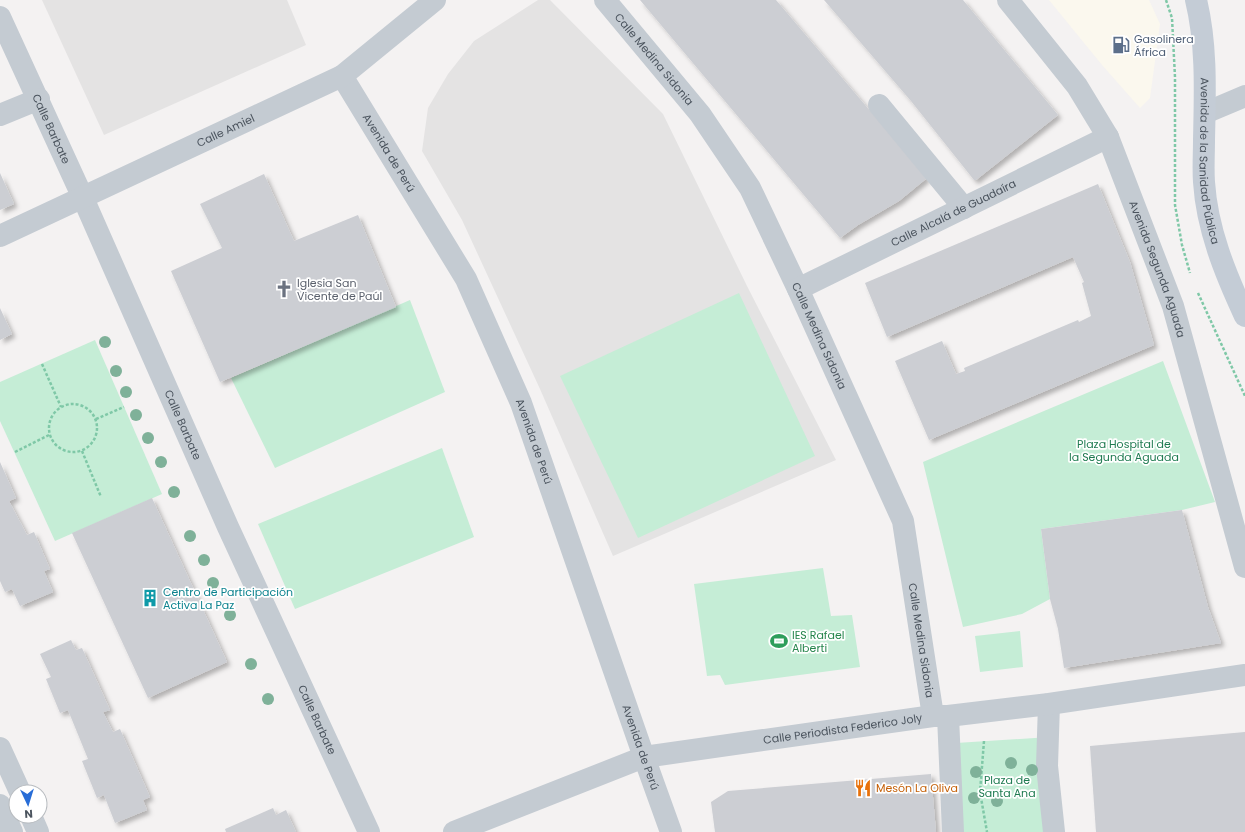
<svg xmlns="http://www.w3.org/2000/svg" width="1245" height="832" font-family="Poppins,sans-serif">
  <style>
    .commercial { fill: #fbf8ee }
    .education { fill: #e4e3e3 }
    .green { fill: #c5edd6 }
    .building { fill: #ccced3; filter: url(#shadow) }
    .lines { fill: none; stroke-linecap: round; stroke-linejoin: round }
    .path { stroke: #7fc8a7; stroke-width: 2.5; stroke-dasharray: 3 2; stroke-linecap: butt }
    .minor { stroke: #c4cbd2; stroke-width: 22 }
    .tertiary { stroke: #c4cbd2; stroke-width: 22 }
    .secondary { stroke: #c4ccd6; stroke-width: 22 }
    .tree { fill: #7fb199 }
    .labels { text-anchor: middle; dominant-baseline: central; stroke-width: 3.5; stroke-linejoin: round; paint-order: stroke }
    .service-label { font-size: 11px; fill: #4e5e75; stroke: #fff; text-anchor: start }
    .street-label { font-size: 11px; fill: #4b545e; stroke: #fff }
    .worship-label { font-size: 11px; fill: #5b616d; stroke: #fff; text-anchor: start }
    .park-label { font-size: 11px; fill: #1f7b51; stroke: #fff }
    .culture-label { font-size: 11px; fill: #0d838f; stroke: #fff; text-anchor: start }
    .leisure-label { font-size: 11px; fill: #27864d; stroke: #fff; text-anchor: start }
    .food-label { font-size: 11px; fill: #c56008; stroke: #fff; text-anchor: start }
  </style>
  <defs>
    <filter id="shadow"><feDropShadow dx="3.5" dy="3.5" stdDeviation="2" flood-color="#0004"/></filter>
  </defs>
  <rect width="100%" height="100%" fill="#f4f2f2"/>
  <polygon class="commercial" points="1049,0 1149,0 1160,24 1150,98 1140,108 1102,65"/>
  <g class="education">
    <polygon points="42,0 287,0 306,45 104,135"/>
    <polygon points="538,0 550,0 663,114 747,286 836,460 613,556 540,389 462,220 422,151 428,108 448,74 474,41"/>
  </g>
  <g class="green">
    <polygon points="739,293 815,456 638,538 560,376"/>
    <polygon points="410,300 445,392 275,468 231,378"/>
    <polygon points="95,340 162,494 55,541 0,421 0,382"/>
    <polygon points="1163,361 1215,502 1182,510 1041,529 1050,599 1022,614 963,627 923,462"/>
    <polygon points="442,448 474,537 295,609 258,524"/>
    <polygon points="823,568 831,616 852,615 860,667 725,685 720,675 707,676 694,584"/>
    <polygon points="1020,631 1023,667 980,672 975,636"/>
    <polygon points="1050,737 1061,832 963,832 956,743"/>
  </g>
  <g class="building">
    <polygon points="640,0 776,0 927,178 899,201 858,225 840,238"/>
    <polygon points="824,0 963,0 1058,115 976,180 974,180 911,101"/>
    <polygon points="0,173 14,204 0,210"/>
    <polygon points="264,174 294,241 358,215 396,307 220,382 171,271 222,248 200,204"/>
    <polygon points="1098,184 1130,262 1154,345 929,440 895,361 942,341 956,374 965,371 964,368 1078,320 1079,322 1091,316 1082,283 1084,282 1073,257 887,337 865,283"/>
    <polygon points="0,308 12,334 0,340"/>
    <polygon points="0,462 16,498 9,501 27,535 34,532 50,569 44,571 53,592 20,606 12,589 5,592 0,581"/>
    <polygon points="152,498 227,662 148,698 72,533"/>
    <polygon points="1182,510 1208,607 1221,643 1064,668 1058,629 1050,599 1041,529"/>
    <polygon points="71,640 76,650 82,648 110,710 103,712 113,732 120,729 150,797 143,800 147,810 115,823 104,795 97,798 82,761 88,759 68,710 60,713 46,679 51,677 40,654"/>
    <polygon points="1245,732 1245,832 1096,832 1090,746"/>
    <polygon points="931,774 936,832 715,832 711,802 728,791"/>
    <polygon points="273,808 276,815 286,810 296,832 226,832 225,829"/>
  </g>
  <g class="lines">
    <g class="path">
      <polyline points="1166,0 1172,18 1175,77 1175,205 1182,245 1190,273"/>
      <polyline points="1198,293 1245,396"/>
      <polyline points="42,364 61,407"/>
      <circle cx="73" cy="428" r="24"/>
      <polyline points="96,419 124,407"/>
      <polyline points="82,451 101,497"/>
      <polyline points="15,452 49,435"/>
      <polyline points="984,741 980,792 987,832"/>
    </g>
    <g class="minor">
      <path id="s1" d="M605,0l95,114 50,74 48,101 105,232 30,195"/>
      <path id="s2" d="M0,17l83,181 145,329 141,305"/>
      <path id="s3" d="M342,76l124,203 55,124 123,354 27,75"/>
      <polyline points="879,105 964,208"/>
      <polyline points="1205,113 1245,96"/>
      <polyline points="0,115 39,99"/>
      <path id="s4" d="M798,289l310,-152"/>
      <polyline points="1049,704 1047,766 1054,832"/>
      <polyline points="948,716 953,832"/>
    </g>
    <g class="tertiary">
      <path id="s5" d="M1008,0l69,86 31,51 65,169 72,261"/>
      <path id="s6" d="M0,236l342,-160 93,-76"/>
      <polyline points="0,748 20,792"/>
      <polyline points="0,805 12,832"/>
      <polyline points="31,816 38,832"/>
      <path id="s7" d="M454,832l190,-75 289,-41h15l101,-12 196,-29"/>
    </g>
    <path class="secondary" id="s8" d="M1196,0c11,45 9,93 8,140 0,14 -1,28 0,42 3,47 21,91 41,134"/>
  </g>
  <g class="tree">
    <circle cx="105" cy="342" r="6"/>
    <circle cx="116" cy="371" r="6"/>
    <circle cx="126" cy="392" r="6"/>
    <circle cx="136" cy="415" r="6"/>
    <circle cx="148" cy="438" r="6"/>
    <circle cx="161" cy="462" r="6"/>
    <circle cx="174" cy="492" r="6"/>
    <circle cx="190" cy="536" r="6"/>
    <circle cx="204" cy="560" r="6"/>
    <circle cx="213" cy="583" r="6"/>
    <circle cx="230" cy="615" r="6"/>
    <circle cx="251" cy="664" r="6"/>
    <circle cx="268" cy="699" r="6"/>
    <circle cx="1011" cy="763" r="6"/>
    <circle cx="1032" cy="770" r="6"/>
    <circle cx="976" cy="772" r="6"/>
    <circle cx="974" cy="798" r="6"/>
    <circle cx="997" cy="801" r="6"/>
  </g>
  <defs>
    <g id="fuel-bare" transform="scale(1.38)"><path d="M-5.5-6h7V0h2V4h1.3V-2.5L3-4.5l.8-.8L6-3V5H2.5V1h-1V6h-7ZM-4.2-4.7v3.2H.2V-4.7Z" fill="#5c6f8a" stroke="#fff" stroke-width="2.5" paint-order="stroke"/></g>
    <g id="church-bare" transform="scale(1.38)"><path d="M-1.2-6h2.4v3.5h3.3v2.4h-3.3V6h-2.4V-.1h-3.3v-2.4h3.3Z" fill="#6b7280" stroke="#fff" stroke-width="2.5" paint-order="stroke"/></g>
    <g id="building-bare" transform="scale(1.38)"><path d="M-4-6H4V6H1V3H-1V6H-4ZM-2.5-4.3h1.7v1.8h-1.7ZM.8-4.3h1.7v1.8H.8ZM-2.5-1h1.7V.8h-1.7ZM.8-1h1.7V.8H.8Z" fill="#0f9aa8" stroke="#fff" stroke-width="2.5" paint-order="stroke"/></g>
    <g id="stadium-bare" transform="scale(1.38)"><path d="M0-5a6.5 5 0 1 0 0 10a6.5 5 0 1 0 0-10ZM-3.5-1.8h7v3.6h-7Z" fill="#2e9e5b" stroke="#fff" stroke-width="2.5" paint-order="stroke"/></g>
    <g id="restaurant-bare" transform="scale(1.38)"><path d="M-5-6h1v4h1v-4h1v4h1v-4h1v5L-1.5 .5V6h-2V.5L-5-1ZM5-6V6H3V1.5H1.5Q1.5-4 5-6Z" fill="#e8710a" stroke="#fff" stroke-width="2.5" paint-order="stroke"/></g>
  </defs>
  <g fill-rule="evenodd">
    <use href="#fuel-bare" x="1121" y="45"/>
    <use href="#church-bare" x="284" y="289"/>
    <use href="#building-bare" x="150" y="598"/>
    <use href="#stadium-bare" x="779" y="641"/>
    <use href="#restaurant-bare" x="863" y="788"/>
  </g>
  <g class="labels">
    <g class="service-label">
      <text x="1134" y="39">Gasolinera<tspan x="1134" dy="13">África</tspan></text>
    </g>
    <g class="street-label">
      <text stroke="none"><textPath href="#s1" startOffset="77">Calle Medina Sidonia</textPath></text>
      <text stroke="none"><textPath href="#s2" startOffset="123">Calle Barbate</textPath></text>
      <text stroke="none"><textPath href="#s6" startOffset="249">Calle Amiel</textPath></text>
      <text stroke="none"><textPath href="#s3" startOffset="90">Avenida de Perú</textPath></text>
      <text stroke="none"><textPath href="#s8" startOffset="162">Avenida de la Sanidad Pública</textPath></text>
      <text stroke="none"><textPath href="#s4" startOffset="173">Calle Alcalá de Guadaíra</textPath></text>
      <text stroke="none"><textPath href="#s5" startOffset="311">Avenida Segunda Aguada</textPath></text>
      <text stroke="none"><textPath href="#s1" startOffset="401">Calle Medina Sidonia</textPath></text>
      <text stroke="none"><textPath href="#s2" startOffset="447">Calle Barbate</textPath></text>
      <text stroke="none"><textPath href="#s3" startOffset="414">Avenida de Perú</textPath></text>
      <text stroke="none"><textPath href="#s1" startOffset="725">Calle Medina Sidonia</textPath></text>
      <text stroke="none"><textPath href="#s2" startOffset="771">Calle Barbate</textPath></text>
      <text stroke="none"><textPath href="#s7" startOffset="405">Calle Periodista Federico Joly</textPath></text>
      <text stroke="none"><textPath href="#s3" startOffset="738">Avenida de Perú</textPath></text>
    </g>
    <g class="worship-label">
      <text x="297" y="283">Iglesia San<tspan x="297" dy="13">Vicente de Paúl</tspan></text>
    </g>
    <g class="park-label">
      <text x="1124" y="444">Plaza Hospital de<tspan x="1124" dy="13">la Segunda Aguada</tspan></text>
      <text x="1007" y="780">Plaza de<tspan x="1007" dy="13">Santa Ana</tspan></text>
    </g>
    <g class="culture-label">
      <text x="163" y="592">Centro de Participación<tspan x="163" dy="13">Activa La Paz</tspan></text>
    </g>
    <g class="leisure-label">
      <text x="792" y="635">IES Rafael<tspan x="792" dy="13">Alberti</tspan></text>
    </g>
    <g class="food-label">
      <text x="876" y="788">Mesón La Oliva</text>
    </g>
  </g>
  <g transform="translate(28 804) rotate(176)"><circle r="19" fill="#ffffff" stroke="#b7bbbf"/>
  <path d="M0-3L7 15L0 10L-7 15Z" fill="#286dd7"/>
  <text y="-6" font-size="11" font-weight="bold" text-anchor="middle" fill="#4b545e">N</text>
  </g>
</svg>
